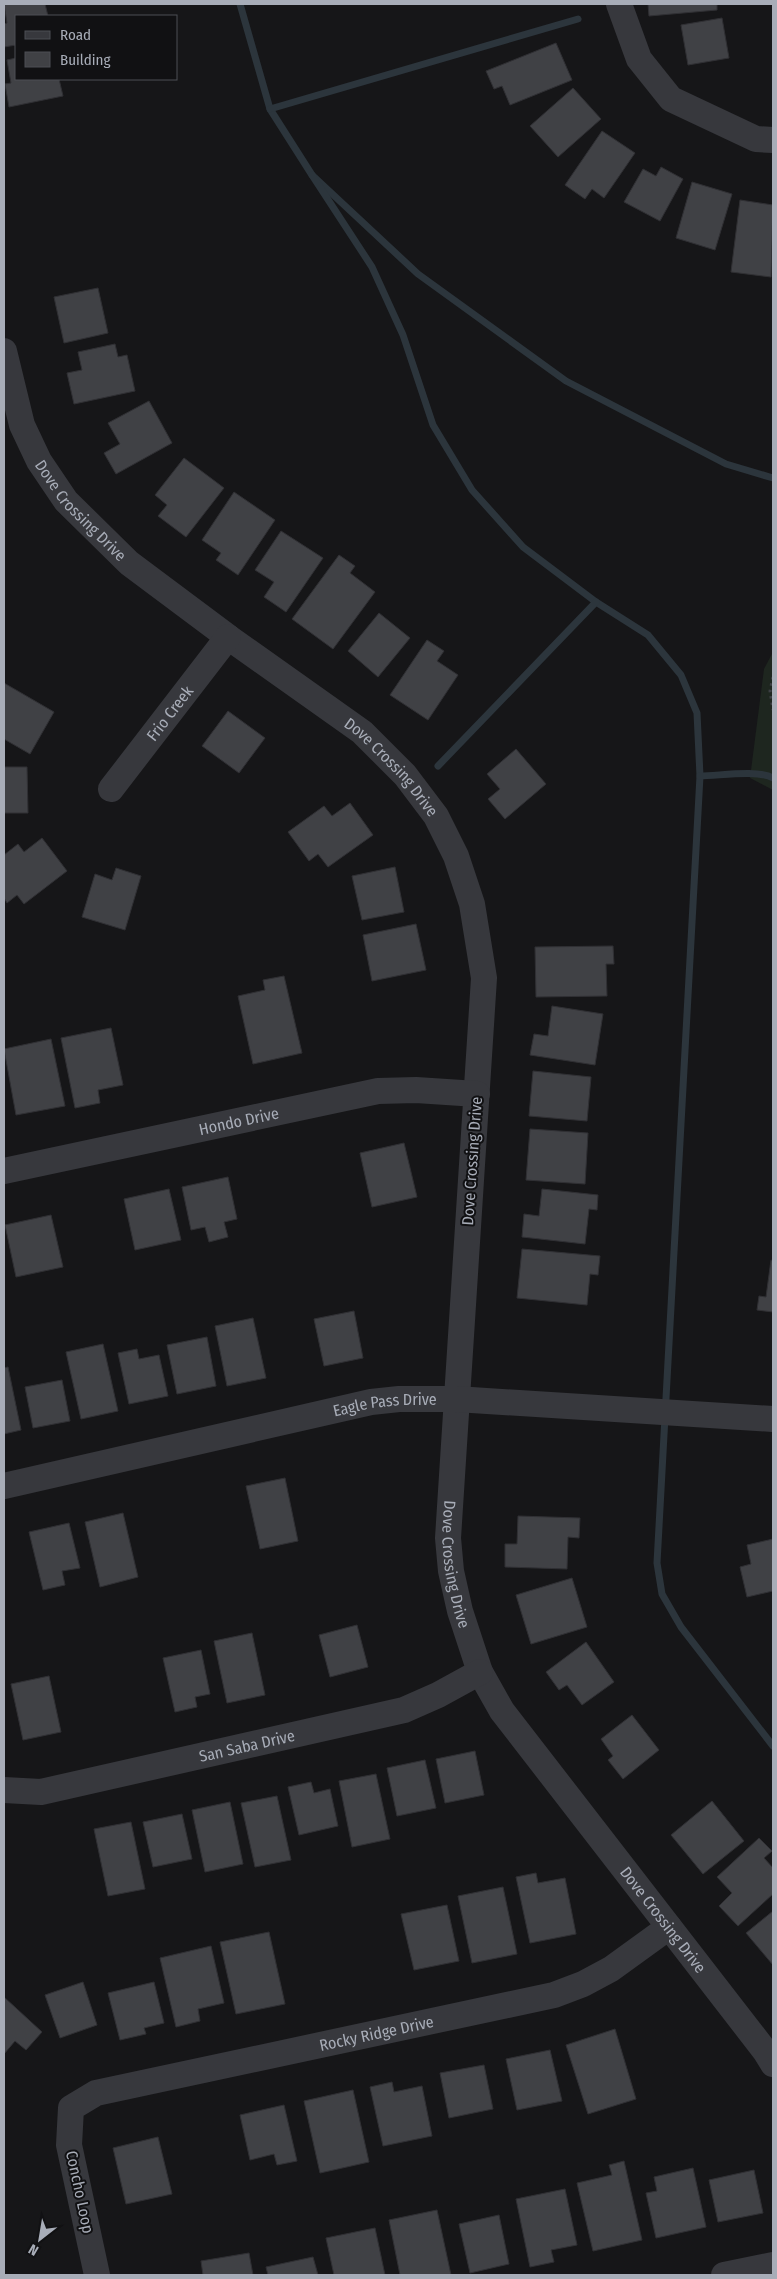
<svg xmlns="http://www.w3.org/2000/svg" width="777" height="2279" font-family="'Fira Sans Condensed',sans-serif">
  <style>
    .green { fill: #1e261f }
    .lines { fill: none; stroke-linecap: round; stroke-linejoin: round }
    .stream { stroke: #2c353c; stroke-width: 7 }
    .building { fill: #404145; stroke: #303034 }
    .path { stroke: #3d3f44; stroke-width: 3; stroke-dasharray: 2.5 4; stroke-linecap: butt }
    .street { stroke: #37383d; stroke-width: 26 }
    .labels { text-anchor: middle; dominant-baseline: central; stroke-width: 4; stroke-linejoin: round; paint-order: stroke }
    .street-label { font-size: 16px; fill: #a8adb8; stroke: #111113 }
  </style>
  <rect width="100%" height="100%" fill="#161618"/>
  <polygon class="green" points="773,652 773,790 750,778 764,669"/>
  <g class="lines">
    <g class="stream">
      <polyline points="240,4 270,109 312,175 418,274 566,381 726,464 773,478"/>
      <polyline points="270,109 578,19"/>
      <polyline points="312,175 372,267 403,335 433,425 472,490 523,547 596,602 648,635 681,675 697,713 700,776 657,1563 662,1594 681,1627 773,1746"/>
      <polyline points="438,766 596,602"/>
      <path d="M700,776c19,0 57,-7 73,2"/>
    </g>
  </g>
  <g class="building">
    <polygon points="4,4 45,4 48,16 16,16 16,45 4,47 4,24 7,23"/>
    <polygon points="648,4 717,4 717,10 649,16"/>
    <polygon points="722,18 729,58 688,65 681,25"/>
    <polygon points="556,43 572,80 510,105 502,86 494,89 486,71"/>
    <polygon points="16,58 16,79 59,79 63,96 9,107 5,84 11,83 7,60"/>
    <polygon points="573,88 601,119 558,157 530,126"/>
    <polygon points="602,131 635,153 604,198 592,189 585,199 565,185"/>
    <polygon points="661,167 683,179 660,221 624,202 643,169 656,176"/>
    <polygon points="692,182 732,194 715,250 676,238"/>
    <polygon points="740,200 773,205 771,277 731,272"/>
    <polygon points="98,288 108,333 64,343 54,297"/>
    <polygon points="115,344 118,357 127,355 135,391 74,404 67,373 82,370 78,352"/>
    <polygon points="149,401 172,443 116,474 104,453 120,444 108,423"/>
    <polygon points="184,458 224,488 186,537 158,516 167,505 155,495"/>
    <polygon points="234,492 275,520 238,575 216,560 221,553 202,540"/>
    <polygon points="281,531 323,558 286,612 264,597 274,582 255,570"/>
    <polygon points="339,555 355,566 350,573 375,592 333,649 292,619"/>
    <polygon points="379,613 410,638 378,677 348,651"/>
    <polygon points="427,640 444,651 437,661 458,675 428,720 390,695"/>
    <polygon points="4,683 54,712 30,754 4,739"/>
    <polygon points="228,711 265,738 239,773 202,746"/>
    <polygon points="516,749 546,784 505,819 488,799 500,789 487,774"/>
    <polygon points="4,767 27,767 28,813 4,813"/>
    <polygon points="350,803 373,835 328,867 318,854 309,861 288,832 324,806 332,816"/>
    <polygon points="42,838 67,871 24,904 17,895 7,903 4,898 4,855 18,844 24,852"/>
    <polygon points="395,867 404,912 362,920 352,876"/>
    <polygon points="116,868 141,876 125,930 82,917 95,874 112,880"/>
    <polygon points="416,924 426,970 372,981 363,935"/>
    <polygon points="613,946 614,964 606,964 607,996 536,997 535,947"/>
    <polygon points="284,976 302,1053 253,1064 238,996 265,990 263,980"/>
    <polygon points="552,1006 603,1014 595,1065 530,1055 534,1034 548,1036"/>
    <polygon points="111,1028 123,1085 98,1090 100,1103 75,1108 61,1038"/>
    <polygon points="51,1039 65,1106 16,1115 4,1049"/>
    <polygon points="533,1071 591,1077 587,1121 529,1116"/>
    <polygon points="530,1129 588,1133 585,1184 526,1180"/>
    <polygon points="404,1143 417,1197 372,1207 360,1153"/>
    <polygon points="228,1177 237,1219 224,1222 228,1237 209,1242 205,1227 191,1230 182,1187"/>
    <polygon points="169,1189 181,1240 135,1250 124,1199"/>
    <polygon points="542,1189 598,1195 597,1210 589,1209 585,1244 522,1237 524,1214 539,1216"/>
    <polygon points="51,1215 63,1267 16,1277 5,1225"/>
    <polygon points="522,1249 600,1256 598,1275 590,1274 587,1305 517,1298"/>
    <polygon points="771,1260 773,1261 773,1312 757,1310 759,1296 766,1297"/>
    <polygon points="354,1311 363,1358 324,1366 314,1319"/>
    <polygon points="253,1318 266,1378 227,1386 215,1326"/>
    <polygon points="207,1337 216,1386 177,1394 167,1345"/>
    <polygon points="103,1344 118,1411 81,1419 66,1352"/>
    <polygon points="137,1349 139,1359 159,1355 168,1396 129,1404 118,1353"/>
    <polygon points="8,1367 21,1430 4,1434 4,1368"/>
    <polygon points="62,1380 70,1421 33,1428 25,1387"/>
    <polygon points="285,1478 298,1541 260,1549 246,1486"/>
    <polygon points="123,1513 138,1577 100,1587 85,1522"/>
    <polygon points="518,1516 580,1518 579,1538 568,1537 567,1569 505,1567 505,1544 517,1544"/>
    <polygon points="69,1523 80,1568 62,1571 65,1585 43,1590 29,1532"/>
    <polygon points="773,1539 773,1591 747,1597 740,1567 751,1564 747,1545"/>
    <polygon points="572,1578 587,1627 531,1644 516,1595"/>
    <polygon points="357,1625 368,1667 330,1677 319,1635"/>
    <polygon points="252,1633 265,1695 227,1703 214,1641"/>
    <polygon points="586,1642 614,1682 582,1705 567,1685 559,1690 546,1672"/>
    <polygon points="201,1650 210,1694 195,1697 197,1707 175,1712 163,1658"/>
    <polygon points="49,1676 61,1732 23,1740 11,1684"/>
    <polygon points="632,1715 659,1750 623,1779 608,1760 613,1756 601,1739"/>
    <polygon points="475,1751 484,1795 445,1803 436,1759"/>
    <polygon points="425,1760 436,1808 397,1816 387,1768"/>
    <polygon points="376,1774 390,1839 352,1847 339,1781"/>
    <polygon points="311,1782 314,1793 330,1789 338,1826 299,1835 288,1787"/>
    <polygon points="277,1796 291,1860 255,1867 241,1803"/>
    <polygon points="712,1801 744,1841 703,1874 671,1835"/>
    <polygon points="230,1802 243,1864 205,1872 192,1810"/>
    <polygon points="182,1814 192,1859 153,1867 143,1822"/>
    <polygon points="131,1822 145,1889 108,1896 94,1829"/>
    <polygon points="759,1838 772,1851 764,1858 773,1868 773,1894 738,1926 719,1906 732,1893 717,1877"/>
    <polygon points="536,1873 538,1883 565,1878 576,1934 530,1943 516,1877"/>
    <polygon points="503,1887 517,1954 472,1963 458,1896"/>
    <polygon points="447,1905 459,1961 414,1970 401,1914"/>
    <polygon points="773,1911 773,1965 746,1933"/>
    <polygon points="269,1932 285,2004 236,2014 220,1942"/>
    <polygon points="211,1946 224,2003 198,2009 200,2021 176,2027 160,1958"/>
    <polygon points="83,1982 97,2025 60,2038 45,1995"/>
    <polygon points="154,1982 164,2023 144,2028 146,2034 120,2040 108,1993"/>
    <polygon points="4,1997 42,2032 26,2050 15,2041 4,2054"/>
    <polygon points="615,2029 636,2099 588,2114 566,2045"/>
    <polygon points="550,2050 562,2101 517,2110 506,2059"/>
    <polygon points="484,2065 493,2109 449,2118 440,2073"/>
    <polygon points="392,2082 394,2092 422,2086 432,2136 383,2146 370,2087"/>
    <polygon points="353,2090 369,2162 320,2173 304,2101"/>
    <polygon points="284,2105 297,2161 277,2165 274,2154 250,2160 240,2115"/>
    <polygon points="158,2137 172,2194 126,2204 113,2148"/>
    <polygon points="624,2161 642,2240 593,2251 577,2183 612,2175 609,2165"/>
    <polygon points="693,2168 706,2227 656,2238 646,2193 657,2191 654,2177"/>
    <polygon points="754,2170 763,2213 718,2222 709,2180"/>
    <polygon points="565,2189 577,2245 551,2250 554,2262 530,2267 516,2199"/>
    <polygon points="437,2210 451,2275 400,2275 389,2220"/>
    <polygon points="499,2215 509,2264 470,2273 459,2224"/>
    <polygon points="375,2228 385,2275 334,2275 326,2238"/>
    <polygon points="249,2253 253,2275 203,2275 201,2261"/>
    <polygon points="313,2257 318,2275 268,2275 266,2267"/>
  </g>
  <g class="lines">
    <polyline class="path" points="773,677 770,691 773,710"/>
    <g class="street">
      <polyline points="619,4 639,59 671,99 756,139 773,140"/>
      <path id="s1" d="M4,351l18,74 17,36 27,40 63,62 99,74 134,95 43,43 31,41 20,40 16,48 12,74 -36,560 3,33 9,40 20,61 22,39 263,340 8,13"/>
      <path id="s2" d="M111,789l117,-152"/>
      <path id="s3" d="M4,1171l374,-80 38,-1 61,4"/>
      <path id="s4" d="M4,1486l367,-84 28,-3h57l317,20"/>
      <path id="s5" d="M4,1790l37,2 363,-82 34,-15 42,-23"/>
      <path id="s6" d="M97,2275l-28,-130 2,-37 25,-15 458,-98 29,-11 28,-15 58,-42"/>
      <polyline points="724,2275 773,2265"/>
    </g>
  </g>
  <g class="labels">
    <g class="street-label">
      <text stroke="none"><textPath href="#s1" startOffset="181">Dove Crossing Drive</textPath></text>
      <text stroke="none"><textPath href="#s2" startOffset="96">Frio Creek</textPath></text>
      <text stroke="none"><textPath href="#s1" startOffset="586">Dove Crossing Drive</textPath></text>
      <text stroke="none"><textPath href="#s3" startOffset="240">Hondo Drive</textPath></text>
      <text transform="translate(472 1161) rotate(-86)">Dove Crossing Drive</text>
      <text stroke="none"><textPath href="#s4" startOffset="390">Eagle Pass Drive</textPath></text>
      <text stroke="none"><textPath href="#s1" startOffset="1411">Dove Crossing Drive</textPath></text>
      <text stroke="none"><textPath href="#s5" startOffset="248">San Saba Drive</textPath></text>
      <text stroke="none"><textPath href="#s1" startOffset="1831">Dove Crossing Drive</textPath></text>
      <text stroke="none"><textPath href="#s6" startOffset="486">Rocky Ridge Drive</textPath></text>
      <text transform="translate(80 2192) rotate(78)">Concho Loop</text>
    </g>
  </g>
  <rect width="777" height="2279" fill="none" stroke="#a8adb8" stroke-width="10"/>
  <rect x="15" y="15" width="162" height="65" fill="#111113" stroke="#4d4f55"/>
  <rect x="25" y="31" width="25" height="8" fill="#37383d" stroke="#4d4f55"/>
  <text x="60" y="40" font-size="15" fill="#a8adb8">Road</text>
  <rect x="25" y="52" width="25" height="15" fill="#404145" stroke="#4d4f55"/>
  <text x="60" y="65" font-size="15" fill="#a8adb8">Building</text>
  <g transform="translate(40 2239) rotate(211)" stroke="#111113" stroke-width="4" paint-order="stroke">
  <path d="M0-4L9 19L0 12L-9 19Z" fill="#a8adb8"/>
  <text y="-8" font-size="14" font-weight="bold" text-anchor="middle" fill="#a8adb8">N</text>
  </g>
</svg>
